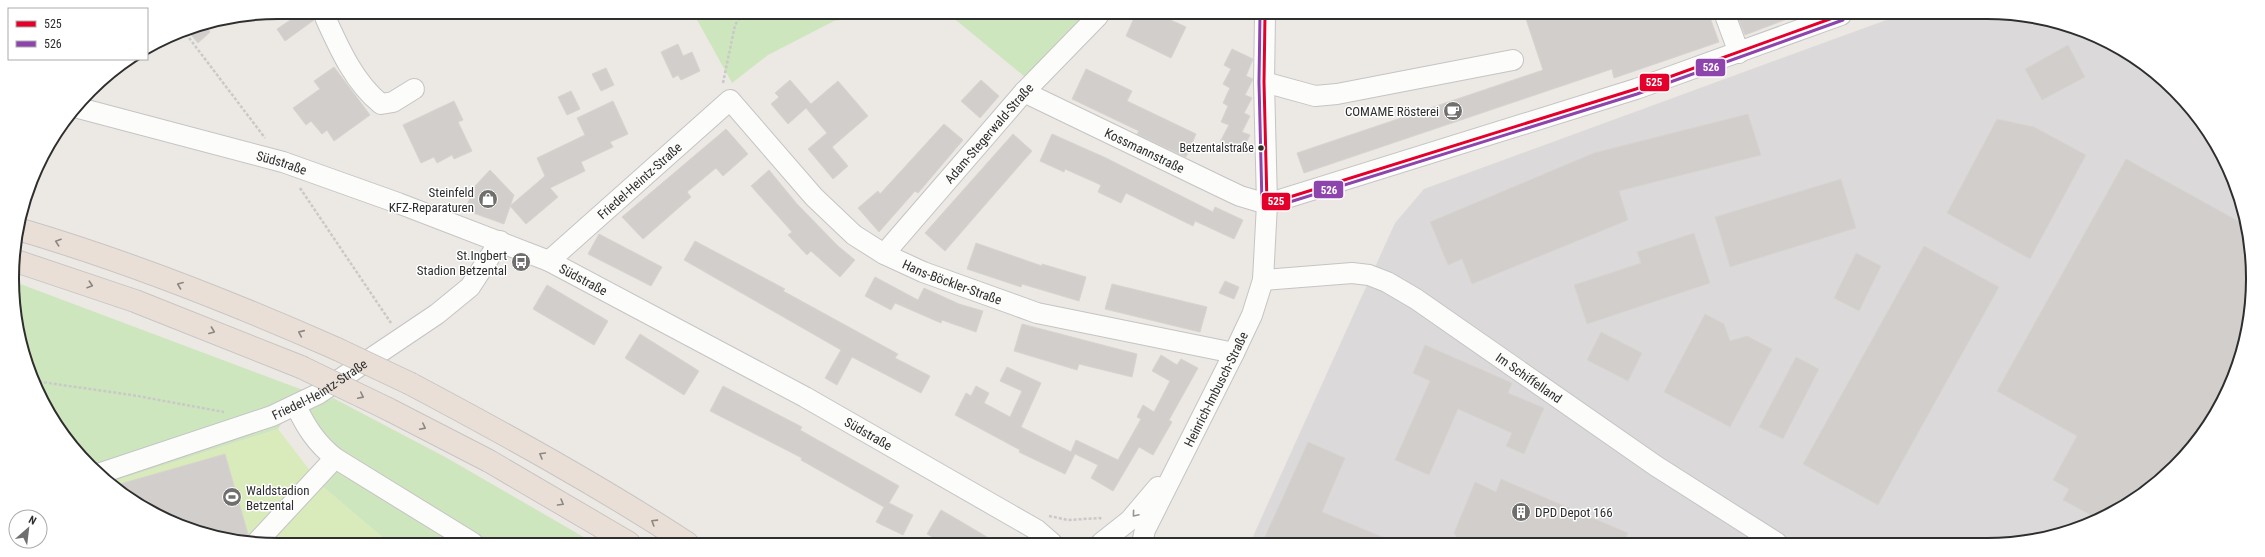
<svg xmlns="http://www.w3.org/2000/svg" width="2265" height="557" font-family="'Roboto Condensed',sans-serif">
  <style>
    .industrial { fill: #dcd9db }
    .green { fill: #cee6be }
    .pitch { fill: #d9eabb }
    .building { fill: #d1cecb; stroke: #d7d4d0 }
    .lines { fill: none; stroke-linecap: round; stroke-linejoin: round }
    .minor-casing { stroke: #c5c4c5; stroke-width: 22 }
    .highway-casing { stroke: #c6c5c4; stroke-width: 24 }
    .path { stroke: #c9c9c8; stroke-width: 2.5; stroke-dasharray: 3 2; stroke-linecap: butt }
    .minor { stroke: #fcfcfb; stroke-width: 20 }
    .highway { stroke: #eadfd6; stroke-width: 22 }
    .highway-bridge-casing { stroke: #c6c5c4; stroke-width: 24; stroke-linecap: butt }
    .highway-bridge { stroke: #eadfd6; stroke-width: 22 }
    .bus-1-casing { stroke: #fff; stroke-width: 6 }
    .bus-2-casing { stroke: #fff; stroke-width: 6 }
    .bus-1 { stroke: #e4002b; stroke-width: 3 }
    .bus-2 { stroke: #8e44ad; stroke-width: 3 }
    .oneway { stroke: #8c8682 }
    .oneway2 { stroke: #959594 }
    .bus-dot { fill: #2e2e2e; stroke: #fff; stroke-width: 1.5 }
    .labels { text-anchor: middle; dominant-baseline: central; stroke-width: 3; stroke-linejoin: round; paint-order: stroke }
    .bus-label { font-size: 12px; fill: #2e2e2e; stroke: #fff; text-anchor: end }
    .poi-label { font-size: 13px; fill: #2e2e2e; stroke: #fff; text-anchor: end }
    .street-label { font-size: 13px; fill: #2e2e2e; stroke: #fff }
    .rim { fill: none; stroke: #2e2e2e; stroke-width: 2 }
    .line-badge { stroke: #fff; stroke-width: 1.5 }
    .badge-label { font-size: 11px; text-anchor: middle; font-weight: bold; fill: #fff }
  </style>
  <rect width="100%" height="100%" fill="#ece8e4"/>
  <polygon class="industrial" points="2022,14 2072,26 2120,48 2162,78 2198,116 2226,161 2244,210 2252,261 2251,314 2225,397 2175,467 2104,518 2021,543 1250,543 1395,223 1424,189 1900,15"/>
  <g class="green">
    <polygon points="695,16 864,16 834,21 768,55 732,83"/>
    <polygon points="951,16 1084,16 1030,81"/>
    <polygon points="15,282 303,390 278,429 109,483 67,441 40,397 21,348"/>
    <polygon points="333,398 447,458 594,543 389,543 321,485 332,444 297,413"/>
  </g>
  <polygon class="pitch" points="278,429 321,485 389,543 243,543 193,531 145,509 109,483"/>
  <g class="building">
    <polygon points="1538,15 1709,15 1719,42 1614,78 1612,69 1304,173 1297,153 1543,70 1526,19"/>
    <polygon points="1737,15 1795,15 1795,16 1745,35"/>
    <polygon points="1135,16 1162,16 1186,27 1171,58 1126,36"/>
    <polygon points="295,17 314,17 314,20 285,41 277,29"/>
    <polygon points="204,24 210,32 198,43 186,29"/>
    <polygon points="678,44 683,56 692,52 700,71 681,80 678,75 673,78 661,52"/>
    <polygon points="2068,45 2085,77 2042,100 2025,69"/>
    <polygon points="1232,49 1253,59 1246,76 1253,79 1245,95 1252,98 1244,113 1250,116 1242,132 1250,135 1242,152 1220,142 1229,125 1221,122 1228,106 1223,103 1230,88 1223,84 1231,69 1224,65"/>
    <polygon points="334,67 370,115 334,141 327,130 322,134 311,121 306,125 293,108 320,89 314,81"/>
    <polygon points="606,68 614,85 601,91 592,74"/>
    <polygon points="1086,69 1132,91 1127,101 1196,134 1186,157 1137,134 1139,131 1072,99"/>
    <polygon points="790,80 811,104 838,81 868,116 832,147 848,166 833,179 808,149 827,133 806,108 788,124 771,104 779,97 775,93"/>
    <polygon points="981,80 999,96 980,118 961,101"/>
    <polygon points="571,91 580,109 567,115 558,97"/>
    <polygon points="454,101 463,120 458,122 472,151 454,159 452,155 437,163 434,157 421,163 403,125"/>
    <polygon points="613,101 628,134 610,142 613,147 581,162 585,171 550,188 558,197 526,224 510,206 545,176 537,158 585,135 577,118"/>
    <polygon points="1748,114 1761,155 1619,191 1628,220 1472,284 1462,259 1448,265 1430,222 1594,153"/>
    <polygon points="1997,119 2034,127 2086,155 2030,259 1947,213"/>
    <polygon points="944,124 963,140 918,193 915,191 879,232 858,208 878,191 880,194"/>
    <polygon points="726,129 748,154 723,176 716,168 687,192 691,197 643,239 622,217"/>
    <polygon points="1013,134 1032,151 945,251 925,233"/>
    <polygon points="1052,134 1106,158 1213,212 1215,207 1243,220 1234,239 1195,221 1193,226 1126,193 1121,203 1098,192 1101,185 1065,169 1064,172 1040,161"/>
    <polygon points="2126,159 2247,226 2252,261 2251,314 2225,397 2175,467 2104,518 2098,519 2063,500 2069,489 2053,480 2077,436 1997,391"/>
    <polygon points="490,170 514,195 504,224 465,210 475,186"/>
    <polygon points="769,170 797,204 838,246 855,260 840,277 811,251 807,255 788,235 792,232 751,186"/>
    <polygon points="1841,179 1856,228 1730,267 1715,217"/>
    <polygon points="1694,233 1710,283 1587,324 1574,285 1641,263 1637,252"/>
    <polygon points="599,234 662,267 651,286 588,254"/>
    <polygon points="695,241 785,289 783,291 898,354 895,358 930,376 921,393 852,357 837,385 825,378 841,350 684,260"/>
    <polygon points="976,243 1042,266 1042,264 1086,277 1079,301 1022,284 1021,287 967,269"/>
    <polygon points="1924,246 1999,287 1878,505 1803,464"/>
    <polygon points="1856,253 1881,266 1859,311 1834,298"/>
    <polygon points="875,277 918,300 924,288 959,304 983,311 976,332 942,320 941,323 895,303 891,310 865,296"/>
    <polygon points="1225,281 1239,287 1234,299 1219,293"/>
    <polygon points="1112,284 1207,307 1200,332 1105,309"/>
    <polygon points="547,285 608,321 594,345 533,309"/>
    <polygon points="1705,314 1724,324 1730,341 1747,336 1772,349 1730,427 1664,392"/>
    <polygon points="1022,324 1137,354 1132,377 1079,364 1077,370 1014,351"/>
    <polygon points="1601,332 1642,353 1628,381 1587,360"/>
    <polygon points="640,334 699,371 684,395 625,358"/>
    <polygon points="1425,345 1512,383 1508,393 1544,408 1524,454 1506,446 1512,433 1458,409 1429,475 1395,460 1430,381 1413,373"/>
    <polygon points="1161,355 1177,365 1181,359 1198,368 1169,420 1172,422 1153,455 1139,447 1113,491 1091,478 1098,465 1073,453 1075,454 1065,474 1019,452 1020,450 955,415 966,393 971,396 976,386 989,393 984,403 1010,417 1022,391 1000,381 1007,367 1041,383 1021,427 1071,452 1076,440 1118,460 1141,419 1137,417 1143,405 1154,412 1170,381 1152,371"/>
    <polygon points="1796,357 1819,369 1783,439 1759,427"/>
    <polygon points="723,386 802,427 800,430 899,486 889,503 913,515 903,535 876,522 884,507 801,460 802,458 710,411"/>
    <polygon points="1308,442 1345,458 1322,512 1397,543 1262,543"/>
    <polygon points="225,454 248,534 245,541 193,531 145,509 113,486"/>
    <polygon points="1501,479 1628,533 1623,543 1460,543 1454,533 1475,482 1496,492"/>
    <polygon points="941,510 960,521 997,543 942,543 927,534"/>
  </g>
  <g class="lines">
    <g class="minor-casing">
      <g id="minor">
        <polyline points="1725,15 1739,53"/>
        <path d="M325,17c14,31 29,65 56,87l12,-2 21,-13"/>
        <polyline points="1264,82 1315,96 1337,94 1513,60"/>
        <path id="s1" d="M1024,92l197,95 19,9 27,8"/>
        <path id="s2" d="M75,107l208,55 115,41 151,58 256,136 232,133 15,13"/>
        <polyline points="1267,204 1636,89 1841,15"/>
        <path id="s3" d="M884,254l140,-162 74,-76"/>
        <path id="s4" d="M549,261l181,-161 84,97 40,38 30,19 39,18 114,41 197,40"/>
        <path id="s5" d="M1263,280l89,-7 17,2 18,7 29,17 240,167 121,77"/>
        <path d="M296,406c10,21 20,37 39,52l138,85"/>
        <path id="s6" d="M98,474l174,-58 46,-22 119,-80 33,-27 30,-46"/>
        <polyline points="256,543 335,458"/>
        <polyline points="1101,543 1130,520 1158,487"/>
        <path id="s7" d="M1142,543l3,-13 89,-177 18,-38 11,-35 4,-76 -3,-122 1,-67"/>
      </g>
    </g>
    <g class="highway-casing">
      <g id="highway">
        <path d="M18,229c109,32 215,74 319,120"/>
        <polyline points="13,260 135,301 301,367"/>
        <path d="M411,384c94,50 187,101 276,159"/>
        <polyline points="388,409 489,461 629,543"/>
      </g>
    </g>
    <g class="path">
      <polyline points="183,30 265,138"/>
      <polyline points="723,83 735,25 741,16"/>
      <polyline points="300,188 391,323"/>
      <polyline points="34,381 132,395 224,412"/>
      <polyline points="1049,516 1068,520 1100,518 1103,520"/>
    </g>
    <use href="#minor" class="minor"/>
    <use href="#highway" class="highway"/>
    <g class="highway-bridge-casing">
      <g id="highway-bridge">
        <polyline points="337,349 411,384"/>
        <polyline points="301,367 388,409"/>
      </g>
    </g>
    <use href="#highway-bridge" class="highway-bridge"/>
    <g class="bus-1-casing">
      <polyline id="bus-1" points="1265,15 1264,82 1267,204 1636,89 1841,15"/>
    </g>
    <g class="bus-2-casing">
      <polyline id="bus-2" points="1260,15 1259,82 1262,204 1267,209 1637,94 1843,20"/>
    </g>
    <use href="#bus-1" class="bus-1"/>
    <use href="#bus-2" class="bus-2"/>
  </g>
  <defs><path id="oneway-chevron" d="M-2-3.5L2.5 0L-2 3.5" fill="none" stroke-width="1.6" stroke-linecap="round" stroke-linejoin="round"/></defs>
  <g class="oneway">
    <use href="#oneway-chevron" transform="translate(58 242) rotate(-161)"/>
    <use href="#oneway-chevron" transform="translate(90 285) rotate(18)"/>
    <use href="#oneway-chevron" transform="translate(180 285) rotate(-159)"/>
    <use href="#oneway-chevron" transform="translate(212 331) rotate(21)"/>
    <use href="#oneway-chevron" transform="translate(301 333) rotate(-156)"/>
    <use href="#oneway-chevron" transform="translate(361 396) rotate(26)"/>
    <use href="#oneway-chevron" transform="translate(423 427) rotate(27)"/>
    <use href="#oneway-chevron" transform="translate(542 455) rotate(-150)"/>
    <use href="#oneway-chevron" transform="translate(561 503) rotate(30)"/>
    <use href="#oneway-chevron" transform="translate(654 522) rotate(-148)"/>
  </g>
  <use class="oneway2" href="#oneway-chevron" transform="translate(1135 514) rotate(130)"/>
  <defs>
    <g id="cafe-disc" transform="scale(1)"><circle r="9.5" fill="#706f6e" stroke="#fff"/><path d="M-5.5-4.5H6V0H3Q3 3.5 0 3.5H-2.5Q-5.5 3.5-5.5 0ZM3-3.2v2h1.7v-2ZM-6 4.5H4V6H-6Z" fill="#fff"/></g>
    <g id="shop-disc" transform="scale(1)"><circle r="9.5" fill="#706f6e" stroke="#fff"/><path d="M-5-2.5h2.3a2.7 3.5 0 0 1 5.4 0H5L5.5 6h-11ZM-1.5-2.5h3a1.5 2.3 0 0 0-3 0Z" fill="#fff"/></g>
    <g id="bus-disc" transform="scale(1)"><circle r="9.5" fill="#706f6e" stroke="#fff"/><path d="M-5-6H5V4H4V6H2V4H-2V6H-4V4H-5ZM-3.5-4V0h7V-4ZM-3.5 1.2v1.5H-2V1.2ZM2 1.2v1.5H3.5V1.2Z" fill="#fff"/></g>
    <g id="stadium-disc" transform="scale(1)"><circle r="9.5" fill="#706f6e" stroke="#fff"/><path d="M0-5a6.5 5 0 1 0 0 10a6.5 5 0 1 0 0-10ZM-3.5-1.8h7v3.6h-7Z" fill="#fff"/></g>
    <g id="building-disc" transform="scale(1)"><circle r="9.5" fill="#706f6e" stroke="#fff"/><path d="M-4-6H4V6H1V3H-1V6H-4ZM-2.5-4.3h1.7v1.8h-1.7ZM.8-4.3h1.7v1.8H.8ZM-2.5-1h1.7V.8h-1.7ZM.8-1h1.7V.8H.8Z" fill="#fff"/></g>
  </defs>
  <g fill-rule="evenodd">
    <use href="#cafe-disc" x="1453" y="111"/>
    <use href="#shop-disc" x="488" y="199"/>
    <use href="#bus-disc" x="521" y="262"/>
    <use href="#stadium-disc" x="232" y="497"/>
    <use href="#building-disc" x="1521" y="512"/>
  </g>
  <circle class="bus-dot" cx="1261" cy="148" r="3.5"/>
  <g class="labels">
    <g class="bus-label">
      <text x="1254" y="148">Betzentalstraße</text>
    </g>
    <g class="poi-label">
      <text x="1439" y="111">COMAME Rösterei</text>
      <text x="474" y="192">Steinfeld<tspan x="474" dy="15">KFZ-Reparaturen</tspan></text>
      <text x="507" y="255">St.Ingbert<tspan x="507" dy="15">Stadion Betzental</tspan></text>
      <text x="246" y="490" text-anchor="start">Waldstadion<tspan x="246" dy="15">Betzental</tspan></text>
      <text x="1535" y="512" text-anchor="start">DPD Depot 166</text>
    </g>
    <g class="street-label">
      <text stroke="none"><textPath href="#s3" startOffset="160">Adam-Stegerwald-Straße</textPath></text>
      <text stroke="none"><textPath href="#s1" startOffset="134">Kossmannstraße</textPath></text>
      <text stroke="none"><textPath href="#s2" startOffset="214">Südstraße</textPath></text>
      <text stroke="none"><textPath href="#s4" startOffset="121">Friedel-Heintz-Straße</textPath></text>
      <text stroke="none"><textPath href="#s2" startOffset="538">Südstraße</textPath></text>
      <text stroke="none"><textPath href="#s4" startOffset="535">Hans-Böckler-Straße</textPath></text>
      <text stroke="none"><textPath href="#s5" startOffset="297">Im Schiffelland</textPath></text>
      <text stroke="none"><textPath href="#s6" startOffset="238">Friedel-Heintz-Straße</textPath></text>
      <text stroke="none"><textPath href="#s7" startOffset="171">Heinrich-Imbusch-Straße</textPath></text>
      <text stroke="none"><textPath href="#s2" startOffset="862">Südstraße</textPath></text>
    </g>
  </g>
  <path d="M0 0H2265V557H0ZM278 19H1987A259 259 0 0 1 2246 278V279A259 259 0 0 1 1987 538H278A259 259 0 0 1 19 279V278A259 259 0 0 1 278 19Z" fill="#fff" fill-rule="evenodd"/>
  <path class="rim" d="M278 19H1987A259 259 0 0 1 2246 278V279A259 259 0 0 1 1987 538H278A259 259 0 0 1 19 279V278A259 259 0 0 1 278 19Z"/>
  <g class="line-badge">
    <rect x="1695" y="58" width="31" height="19" rx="4" fill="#8e44ad"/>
    <rect x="1639" y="73" width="31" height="19" rx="4" fill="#e4002b"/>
    <rect x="1313" y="180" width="31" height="19" rx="4" fill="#8e44ad"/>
    <rect x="1261" y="192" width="30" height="19" rx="4" fill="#e4002b"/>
  </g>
  <g class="badge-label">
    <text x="1711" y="71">526</text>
    <text x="1654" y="86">525</text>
    <text x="1329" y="194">526</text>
    <text x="1276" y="205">525</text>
  </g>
  <rect x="8" y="8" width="140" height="52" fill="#ffffff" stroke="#ababab"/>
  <rect x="16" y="21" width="20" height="6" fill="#e4002b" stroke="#ababab"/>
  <text x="44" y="28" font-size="12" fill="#2e2e2e">525</text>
  <rect x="16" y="41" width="20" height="6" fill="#8e44ad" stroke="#ababab"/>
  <text x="44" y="48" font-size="12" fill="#2e2e2e">526</text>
  <g transform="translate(28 529) rotate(28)"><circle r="19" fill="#ffffff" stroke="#ababab"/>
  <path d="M0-3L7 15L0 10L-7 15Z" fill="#706f6e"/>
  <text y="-6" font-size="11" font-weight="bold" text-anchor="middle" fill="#2e2e2e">N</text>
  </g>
</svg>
